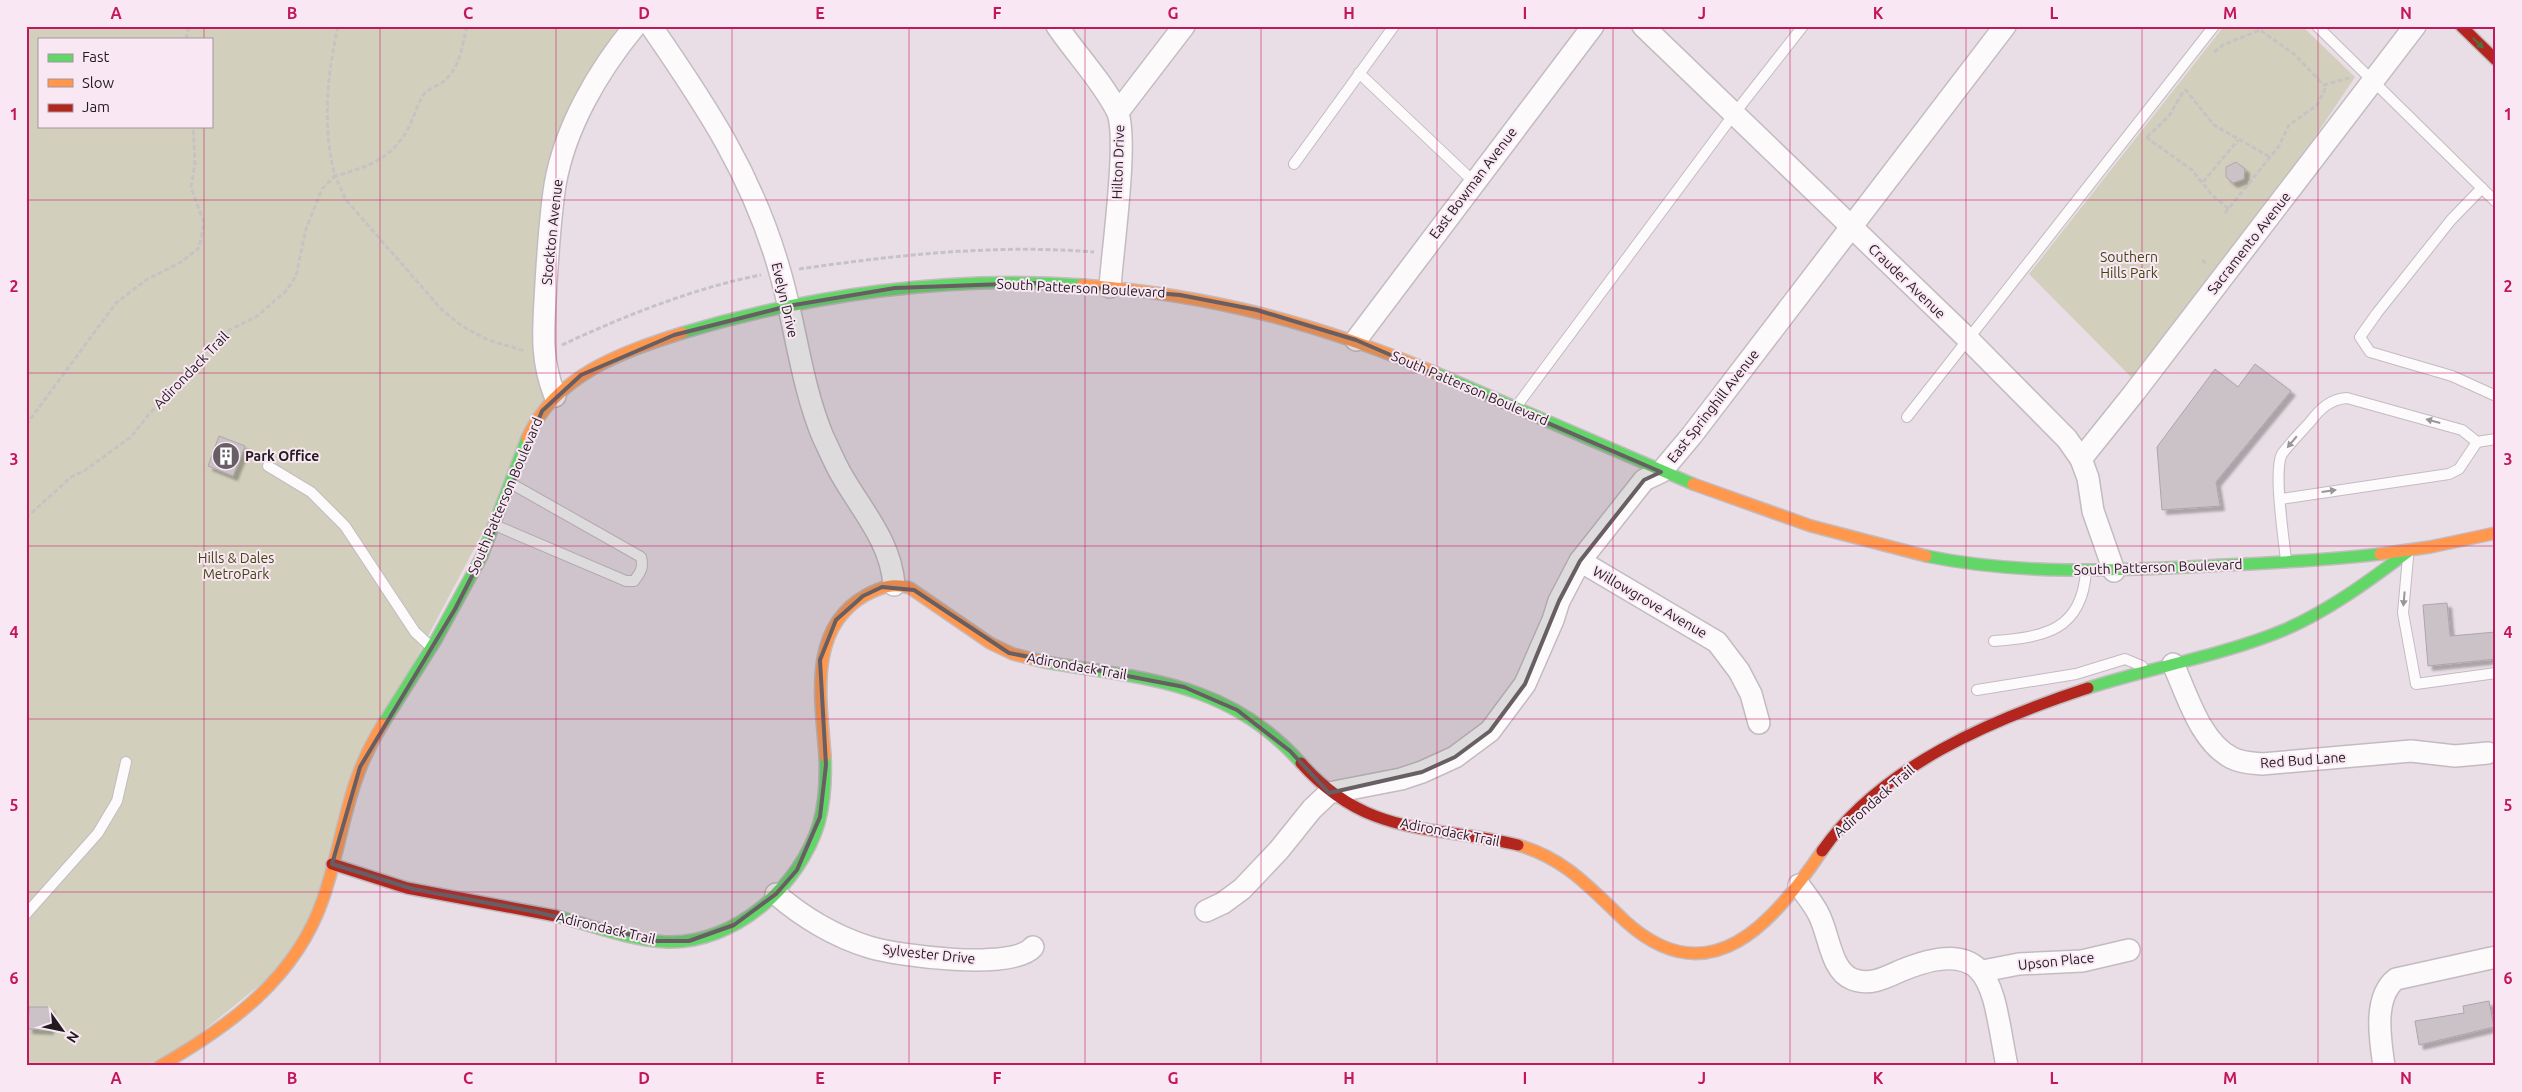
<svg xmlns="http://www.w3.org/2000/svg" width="2522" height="1092" font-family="Ubuntu,sans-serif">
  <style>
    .green { fill: #d2d0bc; fill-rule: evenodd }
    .building { fill: #cac2c7; stroke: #aca5aa; filter: url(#shadow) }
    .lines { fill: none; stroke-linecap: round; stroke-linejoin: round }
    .lane-casing { stroke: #c3bbc0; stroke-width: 12 }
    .street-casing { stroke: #c3bbc0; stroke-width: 24 }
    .fast-casing { stroke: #c3bbc0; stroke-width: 14 }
    .slow-casing { stroke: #c3bbc0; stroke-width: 14 }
    .jam-casing { stroke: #c3bbc0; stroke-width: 14 }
    .path { stroke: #c6c3c5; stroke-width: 3; stroke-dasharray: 5 2.5; stroke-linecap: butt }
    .lane { stroke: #fcfafb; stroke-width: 10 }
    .street { stroke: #fcfafb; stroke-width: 21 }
    .fast { stroke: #63d668; stroke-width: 11 }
    .slow { stroke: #ff974d; stroke-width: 11 }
    .jam { stroke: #b3261e; stroke-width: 11 }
    .oneway { fill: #427844 }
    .oneway2 { fill: #999598 }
    .marked { fill: #675f64; fill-opacity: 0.2; stroke: #675f64; stroke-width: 4; stroke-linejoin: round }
    .grid { fill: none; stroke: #c2185b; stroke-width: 1; stroke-opacity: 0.55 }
    .labels { text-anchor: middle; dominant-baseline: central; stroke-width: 4; stroke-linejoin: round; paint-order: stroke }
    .street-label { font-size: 14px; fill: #211a1f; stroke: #fae7f4 }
    .park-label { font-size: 14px; fill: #414611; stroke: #fae7f4 }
    .poi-label { font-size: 14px; font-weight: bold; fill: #211a1f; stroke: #fae7f4; text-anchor: start }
    .neatline { fill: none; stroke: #c2185b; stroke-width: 2 }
    .grid-label { font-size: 16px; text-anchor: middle; font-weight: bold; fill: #c2185b }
  </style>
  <defs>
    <filter id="shadow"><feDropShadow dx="4.5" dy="4.5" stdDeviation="1" flood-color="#0004"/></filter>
  </defs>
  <rect width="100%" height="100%" fill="#e9dee5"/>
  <g class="green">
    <path d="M26,26h609l-60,97 -27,139 7,134 -182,344 -75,214 -138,112h-134zM39,39h172v87h-172z"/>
    <polygon points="2224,26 2302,26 2355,77 2312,141 2133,379 2029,274"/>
  </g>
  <g class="building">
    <polygon points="2236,162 2245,169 2244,179 2233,183 2226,177 2226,167"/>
    <polygon points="2255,364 2291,391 2216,482 2220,506 2162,510 2157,447 2215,369 2238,387"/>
    <polygon points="219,436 245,446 233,476 208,466"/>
    <polygon points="2447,603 2450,636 2496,632 2496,659 2428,666 2423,605"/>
    <polygon points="2489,1001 2494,1027 2419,1045 2415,1021 2464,1013 2463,1006"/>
    <polygon points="29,1007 50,1007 49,1030 28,1029"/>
  </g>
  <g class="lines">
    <g class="lane-casing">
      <g id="lane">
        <polyline points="2317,26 2496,202"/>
        <polyline points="1359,73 1474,182"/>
        <polyline points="1294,164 1394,26"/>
        <polyline points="2482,188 2451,220 2377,313 2360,337 2370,352 2452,376 2496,396"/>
        <polyline points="1516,407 1734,114 1803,26"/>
        <polyline points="1907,417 2214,26"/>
        <polyline points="268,466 311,492 345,526 415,632 430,646"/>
        <polyline points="2281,499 2449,474 2459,469 2477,442"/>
        <path d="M497,526l129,55h8c6,-8 10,-13 7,-24l-129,-73"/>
        <polyline points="2408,557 2403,613 2416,684 2496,673"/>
        <path d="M2286,561c-2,-22 -13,-91 -4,-107 8,-11 19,-22 28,-32 10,-13 20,-23 37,-24l115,32 15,12 19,-3"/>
        <path d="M1994,641c50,-4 88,-10 92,-70"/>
        <polyline points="1977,690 2076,674 2125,659 2142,666"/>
        <polyline points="26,914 98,833 117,801 126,762"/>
      </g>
    </g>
    <g class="street-casing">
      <g id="street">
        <path d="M651,26c56,81 102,150 129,246 16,55 21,112 43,165 6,12 11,25 18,37 21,37 50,68 53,111"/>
        <path d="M1057,26c18,27 46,56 60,85 12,25 -5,143 -7,176"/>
        <polyline points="1643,26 1968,339 2067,439 2081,459 2088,478 2093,511 2114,571"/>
        <polyline points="1118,112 1184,26"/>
        <polyline points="1356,340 1593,26"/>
        <path d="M555,396c-16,-40 -11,-71 -9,-113 2,-32 4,-66 9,-98 10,-58 43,-114 80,-159"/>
        <polyline points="2081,459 2134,393 2415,26"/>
        <polyline points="1580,561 1717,642 1739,671 1751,694 1759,723"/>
        <path d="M2173,664c14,30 27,78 59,94 10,5 20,5 30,6l149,-13 44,5 33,-3"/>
        <path d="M1799,885c6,9 14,18 19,28 11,19 12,57 34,66 17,7 33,-1 48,-8 96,-40 92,22 107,95"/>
        <path d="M776,894c26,23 60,43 93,53 29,9 144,24 164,0"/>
        <polyline points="1206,911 1223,903 1242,889 1279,850 1312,809 1329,793 1401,779 1422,772 1455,757 1490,731 1525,684 1553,620 1559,601 1580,561 1644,480 1661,472 1692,435 2005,26"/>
        <polyline points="1983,971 2019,964 2082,961 2129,950"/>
        <path d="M2384,1066c-4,-27 -11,-69 12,-87l100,-22"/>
      </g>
    </g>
    <g class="fast-casing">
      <g id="fast">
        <path d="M682,333c127,-38 267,-58 400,-48"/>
        <polyline points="1436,373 1693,484"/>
        <path d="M1926,556c92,19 188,15 280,10 58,-3 117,-5 174,-12"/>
        <path d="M1045,662c99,17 183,19 256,101"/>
        <path d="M2088,688c65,-21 133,-32 196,-58 46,-20 86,-50 125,-79"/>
        <polyline points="383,724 436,640 482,556 527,438"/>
        <path d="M556,916c37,10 73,24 111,26 68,2 133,-56 152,-119 6,-22 7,-44 6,-67"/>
      </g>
    </g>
    <g class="slow-casing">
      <g id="slow">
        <path d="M1082,285c129,10 235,38 354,88"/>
        <path d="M527,438c29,-63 93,-85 155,-105"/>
        <polyline points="1693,484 1811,526 1926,556"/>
        <polyline points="2380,554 2430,547 2496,533"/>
        <path d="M825,756c-4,-57 -18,-128 41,-161 15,-8 27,-12 44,-7l80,55 23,11 32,8"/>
        <path d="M1518,845c48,14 72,43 107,76 85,77 148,2 197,-70"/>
        <path d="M160,1066c70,-40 136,-88 163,-167 22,-64 22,-115 60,-175"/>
      </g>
    </g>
    <g class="jam-casing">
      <g id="jam">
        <polyline points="2461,26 2496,60"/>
        <path d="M1301,763c67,75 129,61 217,82"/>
        <path d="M1822,851c59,-85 171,-132 266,-163"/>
        <polyline points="332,864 407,888 556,916"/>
      </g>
    </g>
    <g class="path">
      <path d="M467,26c-5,21 -7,42 -24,56 -6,4 -15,7 -19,12 -6,9 -9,19 -13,29 -17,35 -40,43 -76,53l11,24 96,110 20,16 26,14 37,11"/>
      <polyline points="186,39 189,26"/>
      <polyline points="2214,52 2223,45 2260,30 2294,54 2324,85"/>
      <polyline points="2185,89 2214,125 2270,157"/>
      <polyline points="2146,137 2192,170 2212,195 2229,209"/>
      <polyline points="2147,137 2169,116 2183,92"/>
      <polyline points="2203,182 2238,140"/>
      <polyline points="2225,213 2279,146 2289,125 2317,105 2325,89 2324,85 2349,78"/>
      <polyline points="2202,260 2208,265"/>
      <path d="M799,269c98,-14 196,-25 295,-17"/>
      <path d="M562,345c59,-28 135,-58 199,-70"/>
      <polyline points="26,425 116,303 146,280 181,262 199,248 204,223 191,187 195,163 193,126"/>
      <path d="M26,518l45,-41 13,-6 47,-34 19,-24 38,-37 35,-43 33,-16 30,-26 10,-15 10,-47 16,-40 13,-13c-13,-51 -8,-99 3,-150"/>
    </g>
    <use href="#lane" class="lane"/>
    <use href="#street" class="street"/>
    <use href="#fast" class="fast"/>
    <use href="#slow" class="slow"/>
    <use href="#jam" class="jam"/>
  </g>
  <defs><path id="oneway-solid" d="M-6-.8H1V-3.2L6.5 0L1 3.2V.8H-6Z" transform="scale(1.25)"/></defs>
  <use class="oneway" href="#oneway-solid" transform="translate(2478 43) rotate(44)"/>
  <g class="oneway2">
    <use href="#oneway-solid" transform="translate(2433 421) rotate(-165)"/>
    <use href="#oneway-solid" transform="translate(2292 442) rotate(130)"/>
    <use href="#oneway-solid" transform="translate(2329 491) rotate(-8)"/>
    <use href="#oneway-solid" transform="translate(2404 599) rotate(95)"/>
  </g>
  <path class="marked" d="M1035,283l145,12 77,15 99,30 305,132 -17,8 -64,81 -21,40 -34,83 -35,47 -35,26 -33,15 -93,21 -39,-42 -53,-41 -53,-23 -175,-34 -95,-63 -32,-3 -19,9 -27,24 -16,40 6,105 -6,52 -23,53 -21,24 -42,31 -45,16h-33l-120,-29 -123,-23 -81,-25 28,-97 95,-158 33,-64 54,-134 39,-36 93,-40 114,-29 107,-18z"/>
  <path class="grid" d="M204,26v13M380,26v1040M556,26v1040M732,26v1040M909,26v1040M1085,26v1040M1261,26v1040M1437,26v1040M1613,26v1040M1790,26v1040M1966,26v1040M2142,26v1040M2318,26v1040M204,126v940M26,200h2470M26,373h2470M26,546h2470M26,719h2470M26,892h2470"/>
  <defs>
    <g id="building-disc" transform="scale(1.4375)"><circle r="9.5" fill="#675f64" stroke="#fae7f4"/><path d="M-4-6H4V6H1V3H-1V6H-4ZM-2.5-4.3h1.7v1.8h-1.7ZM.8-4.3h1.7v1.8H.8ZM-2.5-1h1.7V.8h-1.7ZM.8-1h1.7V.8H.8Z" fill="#fff"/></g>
  </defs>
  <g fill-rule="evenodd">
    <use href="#building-disc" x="226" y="456"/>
  </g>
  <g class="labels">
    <g class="street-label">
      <text transform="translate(1118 162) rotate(-88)">Hilton Drive</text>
      <text transform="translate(1473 183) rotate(-53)">East Bowman Avenue</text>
      <text transform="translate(552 232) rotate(-84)">Stockton Avenue</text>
      <text transform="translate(2249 243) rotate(-52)">Sacramento Avenue</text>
      <text transform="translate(1907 281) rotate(44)">Crauder Avenue</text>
      <text transform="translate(1081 288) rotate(3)">South Patterson Boulevard</text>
      <text transform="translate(785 300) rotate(77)">Evelyn Drive</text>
      <text transform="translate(191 370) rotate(-46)">Adirondack Trail</text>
      <text transform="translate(1470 388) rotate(23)">South Patterson Boulevard</text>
      <text transform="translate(1713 406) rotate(-52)">East Springhill Avenue</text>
      <text transform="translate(505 496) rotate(-67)">South Patterson Boulevard</text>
      <text transform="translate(2158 567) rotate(-2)">South Patterson Boulevard</text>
      <text transform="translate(1650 602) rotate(30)">Willowgrove Avenue</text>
      <text transform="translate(1077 666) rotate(10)">Adirondack Trail</text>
      <text transform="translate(2303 760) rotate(-4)">Red Bud Lane</text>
      <text transform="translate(1874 801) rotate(-41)">Adirondack Trail</text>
      <text transform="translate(1450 832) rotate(11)">Adirondack Trail</text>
      <text transform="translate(606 928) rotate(13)">Adirondack Trail</text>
      <text transform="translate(929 954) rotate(6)">Sylvester Drive</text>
      <text transform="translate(2056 961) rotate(-6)">Upson Place</text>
    </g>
    <g class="park-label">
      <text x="2129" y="257">Southern<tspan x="2129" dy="16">Hills Park</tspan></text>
      <text x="236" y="558">Hills &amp; Dales<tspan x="236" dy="16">MetroPark</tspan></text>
    </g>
    <g class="poi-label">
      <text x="245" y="456">Park Office</text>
    </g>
  </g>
  <rect width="2522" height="1092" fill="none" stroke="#fae7f4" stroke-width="55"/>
  <rect x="38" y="38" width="175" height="90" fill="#fae7f4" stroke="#a3959f"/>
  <rect x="48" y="54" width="25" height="8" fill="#63d668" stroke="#a3959f"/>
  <text x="82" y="62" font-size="15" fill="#211a1f">Fast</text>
  <rect x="48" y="79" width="25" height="8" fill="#ff974d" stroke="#a3959f"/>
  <text x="82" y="88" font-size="15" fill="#211a1f">Slow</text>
  <rect x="48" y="104" width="25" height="8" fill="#b3261e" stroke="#a3959f"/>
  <text x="82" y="112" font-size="15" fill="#211a1f">Jam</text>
  <g transform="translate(62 1030) rotate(123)" stroke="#fae7f4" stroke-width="4" paint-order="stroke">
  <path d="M0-4L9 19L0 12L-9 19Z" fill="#211a1f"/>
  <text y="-8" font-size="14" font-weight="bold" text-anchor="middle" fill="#211a1f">N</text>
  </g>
  <rect x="28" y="28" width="2466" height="1036" class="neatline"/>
  <g class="grid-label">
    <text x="116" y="19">A</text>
    <text x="292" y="19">B</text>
    <text x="468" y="19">C</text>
    <text x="644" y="19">D</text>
    <text x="820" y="19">E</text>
    <text x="997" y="19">F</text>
    <text x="1173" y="19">G</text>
    <text x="1349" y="19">H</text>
    <text x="1525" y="19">I</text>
    <text x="1702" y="19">J</text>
    <text x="1878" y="19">K</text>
    <text x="2054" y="19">L</text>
    <text x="2230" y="19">M</text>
    <text x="2406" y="19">N</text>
    <text x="14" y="120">1</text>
    <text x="2508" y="120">1</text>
    <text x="14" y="292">2</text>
    <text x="2508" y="292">2</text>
    <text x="14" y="465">3</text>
    <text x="2508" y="465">3</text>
    <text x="14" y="638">4</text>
    <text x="2508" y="638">4</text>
    <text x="14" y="811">5</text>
    <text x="2508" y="811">5</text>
    <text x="14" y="984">6</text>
    <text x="2508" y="984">6</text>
    <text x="116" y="1084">A</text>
    <text x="292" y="1084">B</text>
    <text x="468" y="1084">C</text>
    <text x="644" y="1084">D</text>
    <text x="820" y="1084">E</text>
    <text x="997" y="1084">F</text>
    <text x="1173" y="1084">G</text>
    <text x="1349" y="1084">H</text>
    <text x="1525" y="1084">I</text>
    <text x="1702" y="1084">J</text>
    <text x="1878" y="1084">K</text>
    <text x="2054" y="1084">L</text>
    <text x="2230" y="1084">M</text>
    <text x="2406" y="1084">N</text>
  </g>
</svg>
